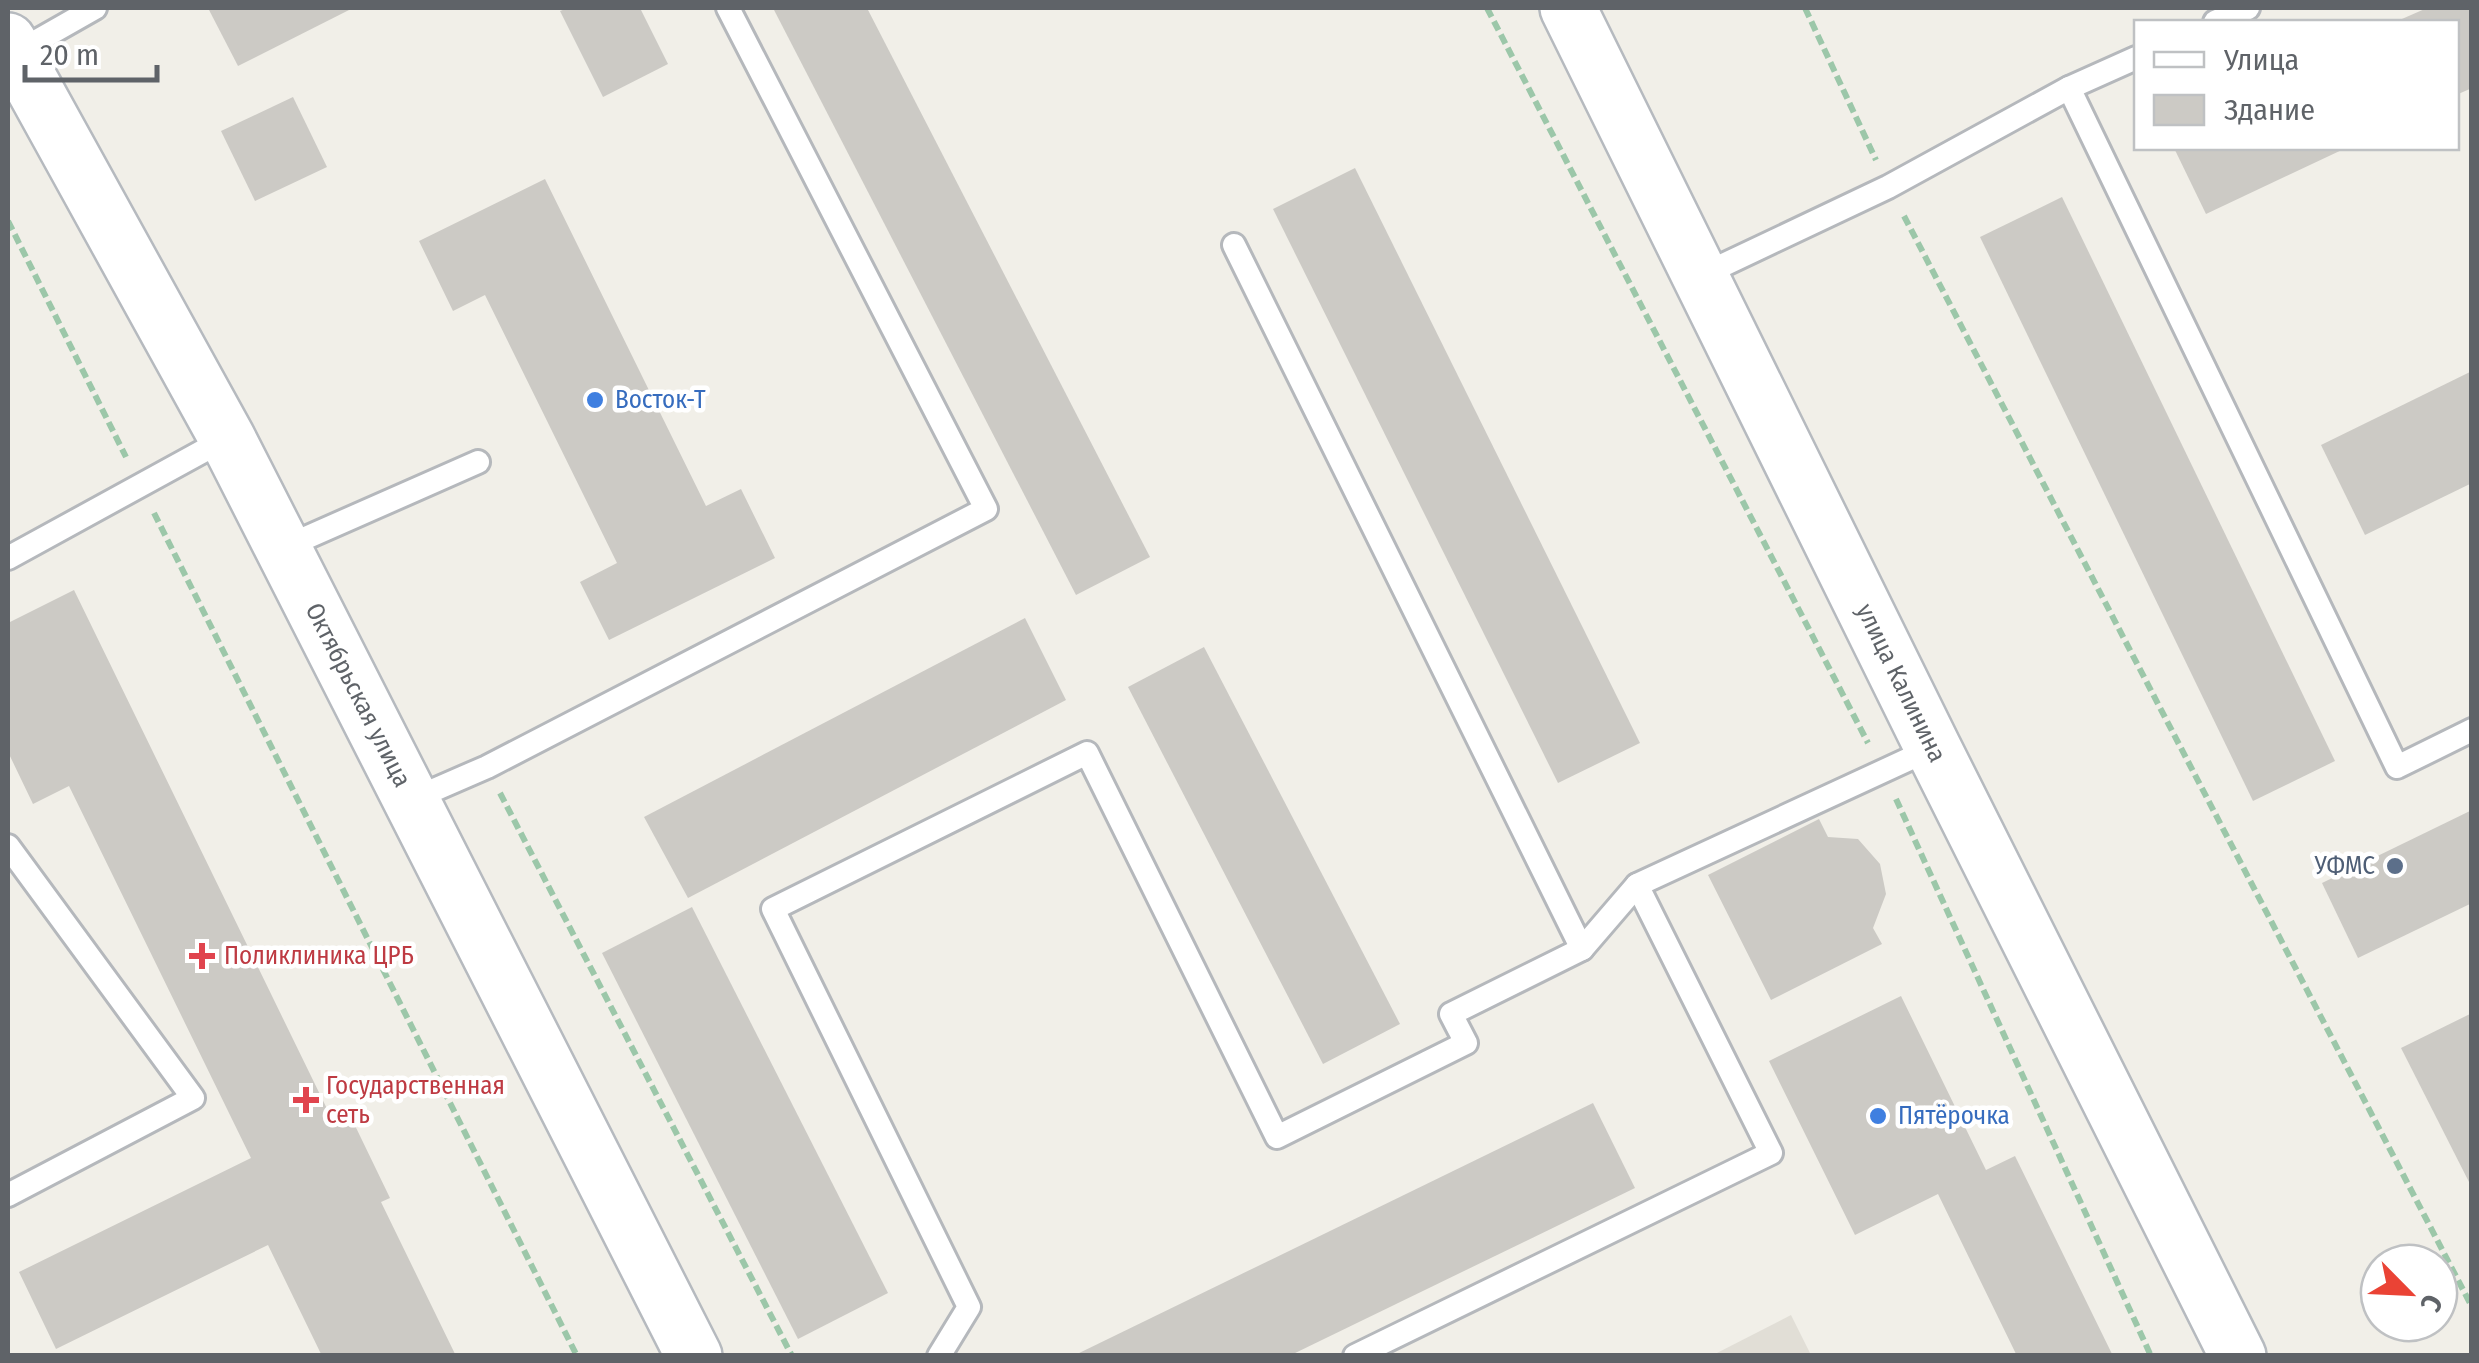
<svg xmlns="http://www.w3.org/2000/svg" width="2479" height="1363" font-family="'Fira Sans Condensed',sans-serif">
  <style>
    .education { fill: #e1ded6 }
    .building { fill: #cccac5 }
    .lines { fill: none; stroke-linecap: round; stroke-linejoin: round }
    .lane-casing { stroke: #b5b8bc; stroke-width: 28 }
    .secondary-casing { stroke: #b6babf; stroke-width: 60 }
    .path { stroke: #9cc7a9; stroke-width: 6; stroke-dasharray: 10 5; stroke-linecap: butt }
    .lane { stroke: #fff; stroke-width: 22 }
    .secondary { stroke: #fff; stroke-width: 55 }
    .shop-dot { fill: #3f7fe0; stroke: #fff; stroke-width: 4 }
    .service-dot { fill: #5c6f8a; stroke: #fff; stroke-width: 4 }
    .health-dot { fill: #e0444e; stroke: #fff; stroke-width: 4 }
    .labels { text-anchor: middle; dominant-baseline: central; stroke-width: 9; stroke-linejoin: round; paint-order: stroke }
    .shop-label { font-size: 25px; fill: #366cbe; stroke: #fff; text-anchor: start }
    .street-label { font-size: 25px; fill: #5f6368; stroke: #fff }
    .service-label { font-size: 25px; fill: #4e5e75; stroke: #fff; text-anchor: end }
    .health-label { font-size: 25px; fill: #be3a42; stroke: #fff; text-anchor: start }
  </style>
  <rect width="100%" height="100%" fill="#f1efe8"/>
  <polygon class="education" points="1791,1315 1811,1355 1713,1355"/>
  <g class="building">
    <polygon points="208,8 353,8 238,66"/>
    <polygon points="568,8 640,8 668,64 603,97 560,11"/>
    <polygon points="773,8 867,8 1150,557 1076,595"/>
    <polygon points="2427,8 2472,8 2472,88 2456,95 2456,22 2395,22"/>
    <polygon points="293,97 327,167 255,201 221,131"/>
    <polygon points="2174,148 2346,148 2206,214"/>
    <polygon points="1355,168 1640,743 1558,783 1273,209"/>
    <polygon points="545,179 706,506 741,489 775,558 609,640 580,582 617,563 485,295 453,311 419,241"/>
    <polygon points="2062,197 2335,761 2253,801 1980,237"/>
    <polygon points="2472,371 2472,483 2365,535 2321,445"/>
    <polygon points="74,590 331,1117 347,1109 390,1198 381,1202 456,1356 322,1356 268,1245 56,1349 19,1272 251,1158 69,786 33,804 8,752 8,623"/>
    <polygon points="1025,618 1066,700 688,898 644,817"/>
    <polygon points="1204,647 1400,1024 1323,1064 1128,687"/>
    <polygon points="2472,810 2472,903 2358,958 2322,883"/>
    <polygon points="1819,819 1828,837 1858,839 1880,864 1886,894 1873,928 1882,944 1771,1000 1708,875"/>
    <polygon points="692,907 888,1293 798,1339 602,953"/>
    <polygon points="1901,996 1986,1170 2015,1156 2113,1356 2017,1356 1938,1194 1855,1235 1769,1061"/>
    <polygon points="2472,1013 2472,1180 2469,1182 2401,1048"/>
    <polygon points="1593,1103 1635,1188 1289,1356 1073,1356"/>
  </g>
  <g class="lines">
    <g class="lane-casing">
      <g id="lane">
        <polyline points="2215,22 2248,8"/>
        <polyline points="14,54 95,8"/>
        <polyline points="2069,88 2397,767 2472,730"/>
        <polyline points="1234,245 1582,949"/>
        <polyline points="1700,276 1888,187 2069,88 2136,58"/>
        <polyline points="283,548 478,462"/>
        <polyline points="8,558 227,438"/>
        <polyline points="411,800 487,767 986,509 728,8"/>
        <polyline points="8,846 193,1098 8,1195"/>
        <polyline points="939,1356 969,1307 773,909 1087,753 1277,1137 1466,1043 1451,1014 1582,949 1637,885 1933,748"/>
        <polyline points="1355,1356 1771,1153 1637,885"/>
      </g>
    </g>
    <g class="secondary-casing">
      <g id="secondary">
        <polyline points="1568,8 1933,748 2238,1356"/>
        <polyline points="8,41 227,438 694,1356"/>
      </g>
    </g>
    <g class="path">
      <polyline points="1487,8 1868,743"/>
      <polyline points="1805,8 1876,160"/>
      <polyline points="1904,216 2472,1307"/>
      <polyline points="8,221 126,457"/>
      <polyline points="154,513 577,1356"/>
      <polyline points="500,793 792,1356"/>
      <polyline points="1896,799 2151,1356"/>
    </g>
    <use href="#lane" class="lane"/>
    <use href="#secondary" class="secondary"/>
  </g>
  <g class="shop-dot">
    <circle cx="595" cy="400" r="10"/>
    <circle cx="1878" cy="1116" r="10"/>
  </g>
  <circle class="service-dot" cx="2395" cy="866" r="10"/>
  <g class="health-dot">
    <path d="M197 941h10v10h10v10h-10v10h-10v-10h-10v-10h10z"/>
    <path d="M301 1085h10v10h10v10h-10v10h-10v-10h-10v-10h10z"/>
  </g>
  <g class="labels">
    <g class="shop-label">
      <text x="615" y="400">Восток-Т</text>
      <text x="1898" y="1116">Пятёрочка</text>
    </g>
    <g class="street-label">
      <text transform="translate(1901 683) rotate(64)">улица Калинина</text>
      <text transform="translate(358 695) rotate(63)">Октябрьская улица</text>
    </g>
    <g class="service-label">
      <text x="2375" y="866">УФМС</text>
    </g>
    <g class="health-label">
      <text x="224" y="956">Поликлиника ЦРБ</text>
      <text x="326" y="1086">Государственная<tspan x="326" dy="29">сеть</tspan></text>
    </g>
  </g>
  <rect width="2479" height="1363" fill="none" stroke="#5f6368" stroke-width="20"/>
  <rect x="2134" y="20" width="325" height="130" fill="#ffffff" stroke="#bfc1c3" stroke-width="2.5"/>
  <rect x="2154" y="52" width="50" height="15" fill="#ffffff" stroke="#bfc1c3" stroke-width="2.5"/>
  <text x="2224" y="70" font-size="30" fill="#5f6368">Улица</text>
  <rect x="2154" y="95" width="50" height="30" fill="#cccac5" stroke="#bfc1c3" stroke-width="2.5"/>
  <text x="2224" y="120" font-size="30" fill="#5f6368">Здание</text>
  <g transform="translate(2409 1293) rotate(114)"><circle r="48" fill="#ffffff" stroke="#bfc1c3" stroke-width="2.5"/>
  <path d="M0-8L18 38L0 25L-18 38Z" fill="#ea4335"/>
  <text y="-15" font-size="28" font-weight="bold" text-anchor="middle" fill="#5f6368">С</text>
  </g>
  <path d="M25 65v15h132v-15" fill="none" stroke="#5f6368" stroke-width="5"/>
  <text x="40" y="65" font-size="30" fill="#5f6368" stroke="#ffffff" stroke-width="8" paint-order="stroke">20 m</text>
</svg>
